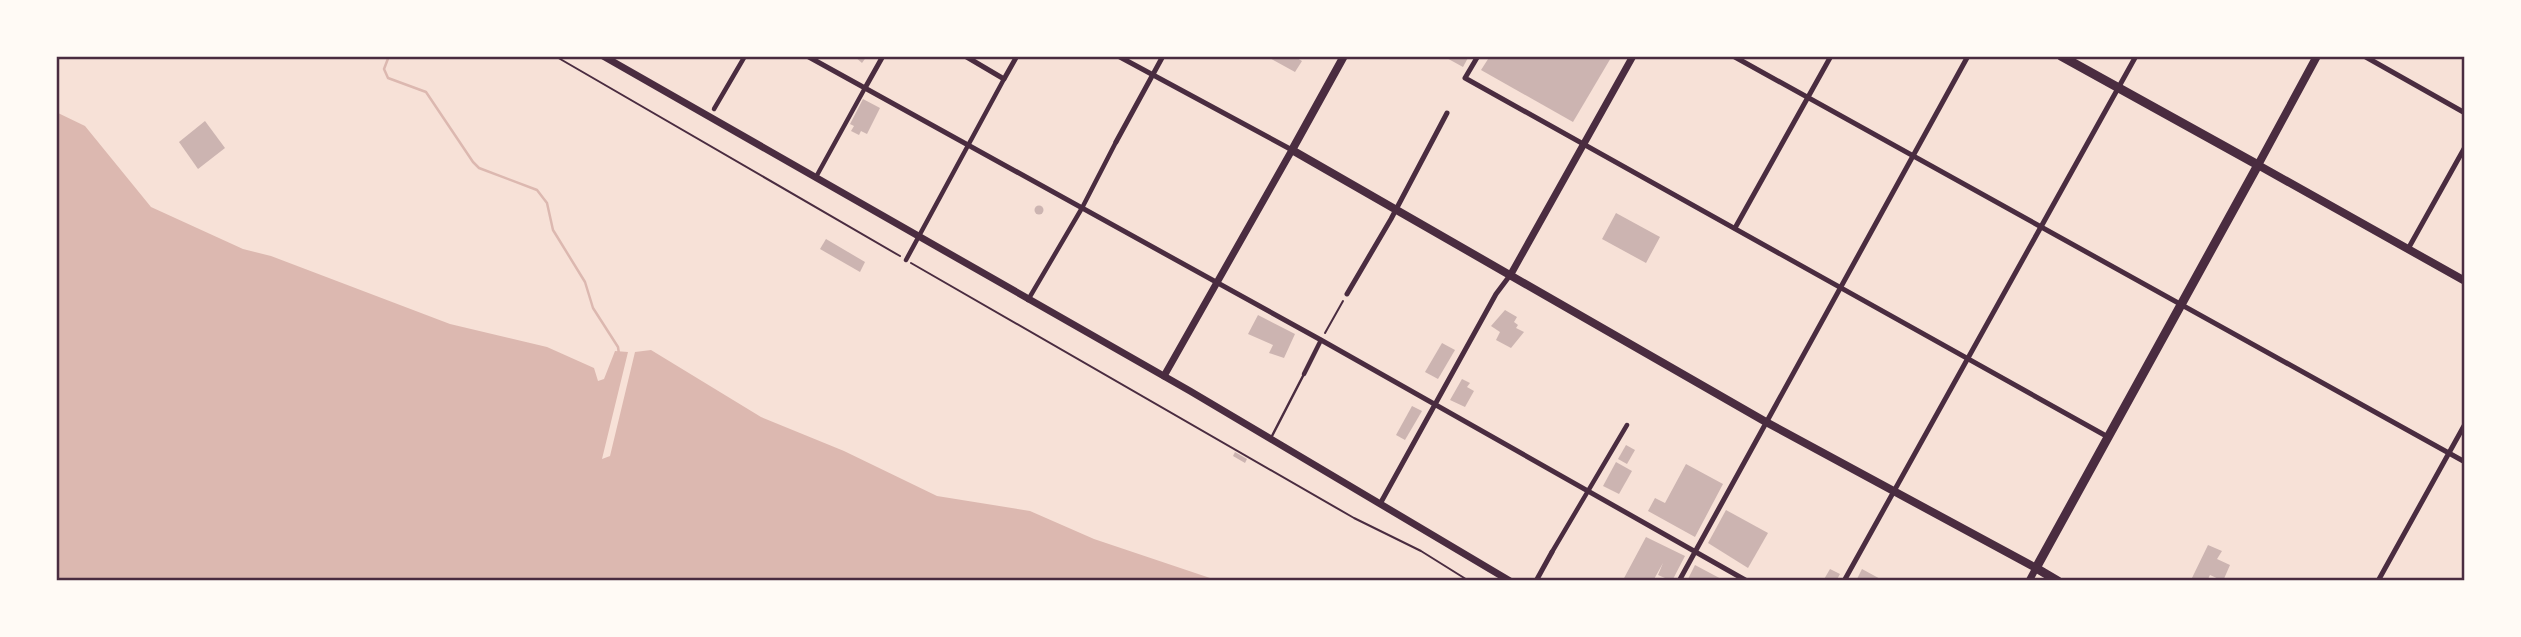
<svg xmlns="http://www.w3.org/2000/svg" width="2521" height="637" font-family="Figtree,sans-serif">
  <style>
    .water { fill: #dcb8b0 }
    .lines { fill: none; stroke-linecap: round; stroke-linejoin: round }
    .stream { stroke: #dcb8b0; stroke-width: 2.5 }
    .building { fill: #ccb4b1 }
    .path { stroke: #4a2c40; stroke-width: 2 }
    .service { stroke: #4a2c40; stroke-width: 2.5 }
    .pedestrian { stroke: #4a2c40; stroke-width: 4.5 }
    .minor { stroke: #4a2c40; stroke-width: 5 }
    .tertiary { stroke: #4a2c40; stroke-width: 7 }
    .secondary { stroke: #4a2c40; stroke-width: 8 }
    .primary { stroke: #4a2c40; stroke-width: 9 }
    .neatline { fill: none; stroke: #4a2c40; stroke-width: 2.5 }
  </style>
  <rect width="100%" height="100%" fill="#f7e1d7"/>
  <polygon class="water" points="56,112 85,126 151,207 243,249 271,256 450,324 547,347 594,368 598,381 604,379 615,351 628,352 602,459 610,456 635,352 651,350 761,417 844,451 937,496 1030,511 1094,539 1219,581 56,581"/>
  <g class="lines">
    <polyline class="stream" points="389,56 384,69 388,78 426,92 473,162 479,168 537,190 547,203 553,230 585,282 593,308 618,347 619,354"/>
  </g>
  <g class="building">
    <polygon points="854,56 867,56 862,63"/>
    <polygon points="1266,56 1299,56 1297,58 1302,61 1295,72"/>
    <polygon points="1443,56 1469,56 1463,67"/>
    <polygon points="1490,56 1612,56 1573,122 1481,70"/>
    <polygon points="863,99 880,108 867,134 861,131 859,135 851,131 854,126 850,124"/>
    <polygon points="205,121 225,148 198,169 179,142"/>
    <circle cx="1039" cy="210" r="4.5"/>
    <polygon points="1616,213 1660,237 1646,263 1602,239"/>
    <polygon points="826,239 865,262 860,272 820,249"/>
    <polygon points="1505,310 1517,317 1514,322 1518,325 1516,328 1524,332 1511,348 1496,340 1500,332 1491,326"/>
    <polygon points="1258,315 1295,334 1284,358 1269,353 1273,345 1248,334"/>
    <polygon points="1442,343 1455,350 1438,379 1425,372"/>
    <polygon points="1462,379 1470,383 1467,387 1474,391 1465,407 1450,400"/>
    <polygon points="1412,406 1422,411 1405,440 1396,435"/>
    <polygon points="1626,445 1635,450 1627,464 1618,459"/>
    <polygon points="1235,452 1247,459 1245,463 1233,456"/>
    <polygon points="1616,462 1632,471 1619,494 1603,486"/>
    <polygon points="1686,464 1723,484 1695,537 1648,511 1655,498 1665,503"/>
    <polygon points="1726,510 1768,533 1748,568 1708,543"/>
    <polygon points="1646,537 1685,556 1672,581 1658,575 1663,563 1653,581 1623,580"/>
    <polygon points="2208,545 2222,551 2217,559 2230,565 2223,581 2210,575 2207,581 2194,581 2191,580"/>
    <polygon points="1695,565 1725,581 1687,581"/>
    <polygon points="1830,569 1840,574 1836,581 1823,581"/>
    <polygon points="1862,569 1884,581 1856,581"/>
  </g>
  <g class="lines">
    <g class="path">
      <polyline points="555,56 900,256"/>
      <polyline points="911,263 1354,518 1421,551 1469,581"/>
      <polyline points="1325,333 1343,301"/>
    </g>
    <polyline class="service" points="1272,436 1304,374"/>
    <g class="pedestrian">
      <polyline points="714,109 745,56"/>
      <polyline points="816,177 865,88"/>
      <polyline points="906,260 1004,79"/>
      <polyline points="1028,300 1082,208 1116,142"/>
      <polyline points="1304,374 1321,340"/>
      <polyline points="1552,552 1627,425"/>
    </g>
    <g class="minor">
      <polyline points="807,56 1321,340 1747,581"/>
      <polyline points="965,56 1004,79 1017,56"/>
      <polyline points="1118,56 1292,150"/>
      <polyline points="1478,56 1465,78 2108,437"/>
      <polyline points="1733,56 2465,462"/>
      <polyline points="2364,56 2465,113"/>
      <polyline points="865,88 883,56"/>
      <polyline points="1116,142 1163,56"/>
      <polyline points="1735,228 1831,56"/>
      <polyline points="2408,249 2465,147"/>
      <polyline points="1347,294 1391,219 1447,113"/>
      <polyline points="1380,504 1496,294 1511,274"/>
      <polyline points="1536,581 1552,552"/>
      <polyline points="1679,581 1968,56"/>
      <polyline points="1844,581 2136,56"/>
      <polyline points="2378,581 2465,424"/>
    </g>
    <g class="tertiary">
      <polyline points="603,56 1190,391 1510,581"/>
      <polyline points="1511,274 1633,56"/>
      <polyline points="1164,376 1292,150"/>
      <polyline points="2029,581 2036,568"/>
    </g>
    <g class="secondary">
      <polyline points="1344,56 1292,150 1766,422 2036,568"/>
      <polyline points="2317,56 2258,165 2465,281"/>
    </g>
    <polyline class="primary" points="2058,581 2036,568 2258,165 2061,56"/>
  </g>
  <rect width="2521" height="637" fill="none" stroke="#fffaf5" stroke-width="116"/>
  <rect x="58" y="58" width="2405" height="521" class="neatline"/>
</svg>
